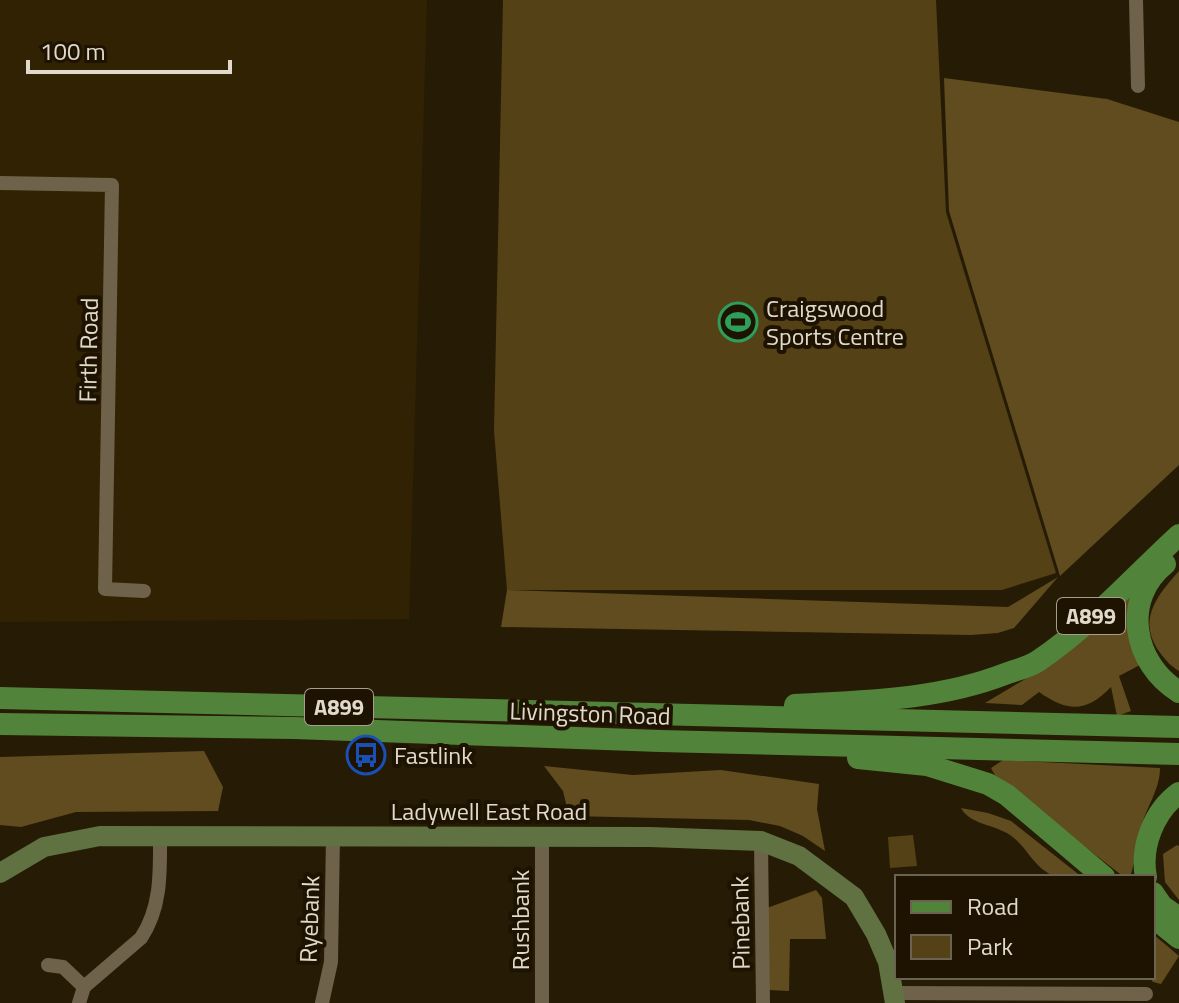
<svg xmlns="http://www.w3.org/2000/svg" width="1179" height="1003" font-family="'Titillium Web',sans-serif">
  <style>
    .built { fill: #302203 }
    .green { fill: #544115 }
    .forest { fill: #604c1e }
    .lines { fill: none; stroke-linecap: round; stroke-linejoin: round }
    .street { stroke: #6e624a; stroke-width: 14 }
    .secondary { stroke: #607242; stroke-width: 20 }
    .primary { stroke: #52833a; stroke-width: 22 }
    .labels { text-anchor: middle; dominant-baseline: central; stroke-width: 8; stroke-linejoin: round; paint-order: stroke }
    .shield { fill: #1d1300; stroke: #a69e8f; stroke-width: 2 }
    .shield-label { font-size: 22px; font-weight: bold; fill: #e1dacc }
    .poi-label { font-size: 24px; fill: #e1dacc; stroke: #1d1300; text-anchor: start }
    .street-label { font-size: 24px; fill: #e1dacc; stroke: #1d1300 }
  </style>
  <rect width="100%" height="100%" fill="#261c05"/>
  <polygon class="built" points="0,0 427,0 409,619 0,622"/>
  <g class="green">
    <polygon points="503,0 936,0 946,212 1056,573 1002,590 507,590 494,431"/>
    <polygon points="913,835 917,866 890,868 888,837"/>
  </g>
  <g class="forest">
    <polygon points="944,78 1107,99 1179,122 1179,465 1060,576 949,211"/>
    <path d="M1179,571v100c-8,-5 -12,-9 -18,-17 -25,-33 -5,-57 18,-83z"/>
    <polygon points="1058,577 1014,628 998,633 971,635 501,627 507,590 1008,607"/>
    <path d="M1135,584c-5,27 -11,56 5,81l-21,11 12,35 -14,5 -6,-29c-25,26 -43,25 -72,5l-17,13 -37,-2 47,-28z"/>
    <polygon points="204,751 223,787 218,811 76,812 21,827 0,825 0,757"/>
    <path d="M1003,760l157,8c0,22 -14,39 -19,60 -5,16 -5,32 -11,49h-6l-127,-98 -6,-11z"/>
    <polygon points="544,766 633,775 721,770 819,784 817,809 825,851 803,836 780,826 749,820 569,816 563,791"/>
    <path d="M961,808l27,5 23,8 71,56c-7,0 -18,2 -25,0 -23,-7 -29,-30 -47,-42 -16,-11 -40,-10 -49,-27z"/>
    <polygon points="1177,845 1179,846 1179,900 1165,882 1163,854"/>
    <polygon points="816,890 822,898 826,939 790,939 789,991 769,990 767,908"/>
    <polygon points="1153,934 1179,956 1161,984 1153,982 1149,977 1153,977"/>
  </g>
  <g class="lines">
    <g class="street">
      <polyline points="1136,0 1138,86"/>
      <polyline points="0,183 112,185 105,589 144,591"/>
      <polyline points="542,838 542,1003"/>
      <polyline points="761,841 763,1003"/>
      <polyline points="48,965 63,967 84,987"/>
      <polyline points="895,993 1146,994"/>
      <path d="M79,1003l5,-16 57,-49c21,-31 19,-68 19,-104"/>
      <polyline points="322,1003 331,962 333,835"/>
    </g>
    <polyline class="secondary" points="0,873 44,847 100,836 650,837 761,841 799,856 854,897 876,934 888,962 895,1003"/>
    <g class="primary">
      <path d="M1165,564c-44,35 -32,100 14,128"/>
      <polyline points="0,698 1179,727"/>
      <path d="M795,705c70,-4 143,-5 210,-31 11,-4 24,-7 33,-13 52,-35 95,-84 141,-126"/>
      <polyline points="0,724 294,728 660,741 1179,754"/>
      <polyline points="858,758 927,765 988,784 1007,795 1104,877"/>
      <path d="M1146,877c-6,-30 8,-66 33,-84"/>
      <polyline points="1153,893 1162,906 1179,918"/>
      <polyline points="1153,917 1179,938"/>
    </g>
  </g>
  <defs>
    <g id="stadium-ring" transform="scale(2)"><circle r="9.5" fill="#1d1300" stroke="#2e9e5b" stroke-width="1.5"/><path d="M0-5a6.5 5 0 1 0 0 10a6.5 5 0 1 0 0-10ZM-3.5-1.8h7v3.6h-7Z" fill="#2e9e5b"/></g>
    <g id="bus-ring" transform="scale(2)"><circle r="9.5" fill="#1d1300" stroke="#1a4fb4" stroke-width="1.5"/><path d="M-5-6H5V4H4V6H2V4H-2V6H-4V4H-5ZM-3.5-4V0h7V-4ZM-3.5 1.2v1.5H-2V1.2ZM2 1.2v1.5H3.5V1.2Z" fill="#1a4fb4"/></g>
  </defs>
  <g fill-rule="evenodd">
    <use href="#stadium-ring" x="738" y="322"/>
    <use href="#bus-ring" x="366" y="755"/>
  </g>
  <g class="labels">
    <g class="shield">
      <rect x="1057" y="598" width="68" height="36" rx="6"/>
      <rect x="305" y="689" width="68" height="36" rx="6"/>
    </g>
    <g class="shield-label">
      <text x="1091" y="616">A899</text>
      <text x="339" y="707">A899</text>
    </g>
    <g class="poi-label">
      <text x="766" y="308">Craigswood<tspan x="766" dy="28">Sports Centre</tspan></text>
      <text x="394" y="755">Fastlink</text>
    </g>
    <g class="street-label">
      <text transform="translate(88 350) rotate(-89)">Firth Road</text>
      <text transform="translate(590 713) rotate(2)">Livingston Road</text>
      <text x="489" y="811">Ladywell East Road</text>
      <text transform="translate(309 919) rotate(-88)">Ryebank</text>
      <text transform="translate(520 920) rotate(-90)">Rushbank</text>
      <text transform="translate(740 923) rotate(-91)">Pinebank</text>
    </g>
  </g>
  <rect x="895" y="875" width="260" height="104" fill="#1d1300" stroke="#6b6352" stroke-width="2"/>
  <rect x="911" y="901" width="40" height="12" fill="#52833a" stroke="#6b6352" stroke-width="2"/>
  <text x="967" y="915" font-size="24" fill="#e1dacc">Road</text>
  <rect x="911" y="935" width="40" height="24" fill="#544115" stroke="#6b6352" stroke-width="2"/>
  <text x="967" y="955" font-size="24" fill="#e1dacc">Park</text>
  <path d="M28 60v12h202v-12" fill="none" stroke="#e1dacc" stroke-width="4"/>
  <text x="40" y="60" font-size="24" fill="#e1dacc" stroke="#1d1300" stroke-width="6" paint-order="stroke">100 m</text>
</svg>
